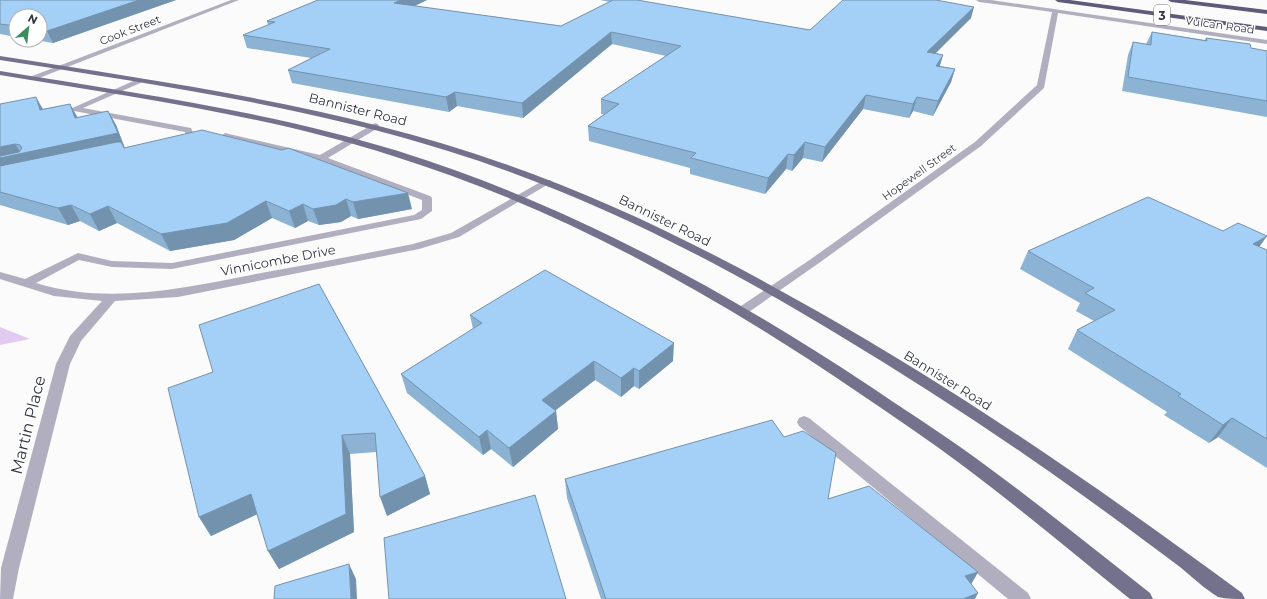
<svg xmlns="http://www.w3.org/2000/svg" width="1267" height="599" font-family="Montserrat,sans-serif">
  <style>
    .green { fill: #e3caf1 }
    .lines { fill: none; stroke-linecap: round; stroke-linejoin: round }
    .minor { fill: #b1afbf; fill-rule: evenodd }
    .major { fill: #74718c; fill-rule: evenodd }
    .highway { fill: #5f5a79; fill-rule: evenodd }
    .wall { fill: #8db3d4 }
    .shaded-wall { fill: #7392ad }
    .building { fill: #a4d0f7; stroke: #7392ad }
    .labels { text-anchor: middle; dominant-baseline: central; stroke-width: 3; stroke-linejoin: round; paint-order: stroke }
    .far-street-label { font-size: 11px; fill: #313643; stroke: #fff }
    .shield { fill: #fff; stroke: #6f727b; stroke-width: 1 }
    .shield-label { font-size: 12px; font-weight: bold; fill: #313643 }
    .street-label { font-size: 13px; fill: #313643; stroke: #fff }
    .near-street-label { font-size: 16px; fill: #313643; stroke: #fff }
  </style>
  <rect width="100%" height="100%" fill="#fbfbfb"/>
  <polygon class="green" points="0,327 30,339 0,345"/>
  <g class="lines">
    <g class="minor">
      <polygon points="231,0 239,0 34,80 31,80 27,78"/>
      <polygon points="976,0 991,0 1267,40 1267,44 1058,13 1044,88 981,146 819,263 746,314 738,314 736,311 738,308 811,259 975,142 1037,85 1052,12 979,2"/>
      <polygon points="138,79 144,79 145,81 83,108 191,128 198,144 197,146 191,146 185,132 74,111 70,109"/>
      <path d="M375,123l3,1 1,2 -1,2 -50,30 102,38 2,2v13l-11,8 -249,50 -60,-2 -33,-7 -43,23c74,23 152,4 225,-10 51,-9 102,-19 152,-29l38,-11 93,-53h6l2,2 -93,55 -40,12 -241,48 -63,4 -34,40 -11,23 -51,204 -6,31h-13l1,-31 55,-204 14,-28 32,-35 -48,-5 -54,-17v-7l25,7 53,-26 34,8 60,2 242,-48 8,-5v-10l-104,-40 -93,-21 -4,-3 4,-3 95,22z"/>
      <polygon points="804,416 809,418 1028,593 1031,599 1008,599 799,426 797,422 799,418"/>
    </g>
    <g class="major">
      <path d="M0,56c170,27 342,50 505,108 109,38 212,90 312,147 148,84 288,181 425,282l3,6c-9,0 -19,0 -27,-2 -13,-8 -26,-20 -38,-30 -32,-24 -63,-47 -95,-70 -79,-57 -160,-110 -243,-160 -124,-76 -255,-143 -394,-186 -146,-46 -297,-67 -448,-91z"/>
      <path d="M0,71c134,22 268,40 398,80 167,52 321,136 467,232 37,25 75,49 112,76 59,43 116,89 173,134l3,6h-23c-55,-44 -108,-89 -164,-131 -36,-27 -73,-52 -110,-77 -144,-98 -296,-183 -463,-235 -128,-41 -261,-59 -393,-81z"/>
    </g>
    <g class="highway">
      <polygon points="1055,0 1070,0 1267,27 1267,31 1058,2"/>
      <polygon points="1168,0 1185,0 1267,10 1267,14 1171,2"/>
    </g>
  </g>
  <g class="wall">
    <polygon points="0,0 176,0 53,43 35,40 40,40 40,16 16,16 16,37 0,34"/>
    <polygon points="318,0 427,0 414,6 561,26 610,2 600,0 641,0 640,1 810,30 971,18 935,53 943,55 940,66 955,69 951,82 933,116 913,111 909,118 863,109 822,162 803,158 792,171 786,169 765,194 690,174 690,168 589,141 588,126 604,114 601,114 601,99 666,56 612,44 523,118 457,106 449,112 292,83 288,70 311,58 247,48 243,35 268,25 267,21"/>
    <polygon points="1152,32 1205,40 1206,38 1251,48 1267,51 1267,117 1122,91 1128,55 1133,42 1146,44"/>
    <polygon points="0,104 43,109 70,104 77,118 108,111 116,125 125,148 412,209 358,219 351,216 341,222 319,225 308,221 295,228 272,218 234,240 170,251 117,223 99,231 80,221 68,225 0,205"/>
    <polygon points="1260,247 1267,250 1267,468 1218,437 1209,443 1164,415 1167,412 1068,349 1077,330 1094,321 1076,311 1080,303 1020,269 1028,251"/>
    <polygon points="319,284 425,476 430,494 387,516 376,452 350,454 354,532 279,569 268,551 257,514 211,536 199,517 213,372"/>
    <polygon points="470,315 673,361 639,389 634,386 621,397 595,380 556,410 556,411 558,429 513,467 491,449 483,455 407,393 401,374 473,329"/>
    <polygon points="784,437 828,499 978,572 971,584 975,599 601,599 567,498 565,479"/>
  </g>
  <g class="shaded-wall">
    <polygon points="139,0 176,0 53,43 47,31"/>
    <polygon points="401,0 427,0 396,15 394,3"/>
    <polygon points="974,7 971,18 924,65 927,52"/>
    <polygon points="611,32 612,44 523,118 522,103"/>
    <polygon points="943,55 939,68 936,66"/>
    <polygon points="955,69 951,82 933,116 938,101"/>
    <polygon points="455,92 457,106 449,112 446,97"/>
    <polygon points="866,95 863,109 822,162 825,147"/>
    <polygon points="36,97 44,111 40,110"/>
    <polygon points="917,97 913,111 909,118 913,104"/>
    <polygon points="70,104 78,118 75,118"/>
    <polygon points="108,111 116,125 125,149 0,175 0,147 15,144 21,153"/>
    <polygon points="805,142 803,158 792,171 794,155"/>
    <polygon points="788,154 786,169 765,194 768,178"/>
    <polygon points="408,193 412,209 358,219 353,202"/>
    <polygon points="346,199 351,216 341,222 319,225 313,209"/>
    <polygon points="266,201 272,218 234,240 170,251 161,234"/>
    <polygon points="303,204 308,221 295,228 289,211"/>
    <polygon points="71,205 80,221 68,225 58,208"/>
    <polygon points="108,206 117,223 99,231 90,214"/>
    <polygon points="1267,236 1255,253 1253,244"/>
    <polygon points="674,343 673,361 639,389 639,371"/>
    <polygon points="594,361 595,380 544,419 542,400"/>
    <polygon points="634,368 634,386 621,397 621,378"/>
    <polygon points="556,411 558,429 513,467 509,448"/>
    <polygon points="1232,418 1218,437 1209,443 1223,425"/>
    <polygon points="487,430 491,449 483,455 479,437"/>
    <polygon points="342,435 350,454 354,532 279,569 268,551"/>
    <polygon points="425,476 430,494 387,516 380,497"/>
    <polygon points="251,494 262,512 211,536 199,517"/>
    <polygon points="349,564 356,579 357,599 351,599"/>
    <polygon points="978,572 968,590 965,576"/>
    <polygon points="978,593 975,599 963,599"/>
  </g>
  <g class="building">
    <polygon points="0,0 139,0 47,31 40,30 40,16 16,16 16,26 0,24"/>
    <polygon points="318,0 401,0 394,3 561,26 613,0 637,0 810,30 843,0 936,0 974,7 927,52 943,55 936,66 955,69 938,101 917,97 913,104 866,95 825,147 805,142 794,155 788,154 768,178 691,158 696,153 588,126 619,104 601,99 681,46 611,32 522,103 455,92 446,97 288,70 330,49 243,35 275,22 267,21"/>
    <polygon points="1152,32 1207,41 1206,38 1250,44 1251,48 1267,51 1267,101 1128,77 1133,42 1151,45"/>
    <polygon points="36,97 40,110 70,104 75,118 108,111 118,133 0,158 0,156 19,152 22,148 20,145 15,144 0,147 0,104"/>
    <polygon points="202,130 282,150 288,148 408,193 353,202 346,199 336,205 313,209 303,204 289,211 266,201 227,223 161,234 108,206 90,214 71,205 58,208 0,192 0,166 117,142 121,142 124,148"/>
    <polygon points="1148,197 1223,231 1238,223 1267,236 1253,244 1267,250 1267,439 1232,418 1223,425 1178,396 1181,394 1077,330 1115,310 1085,293 1094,288 1028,251"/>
    <polygon points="545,270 674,343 639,371 634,368 621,378 594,361 542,400 556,411 509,448 487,430 479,437 401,374 482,323 470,315"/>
    <polygon points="319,284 425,476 380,497 375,433 342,435 346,514 268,551 251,494 199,517 168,388 213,372 199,325"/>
    <polygon points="772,420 784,437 803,431 836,453 828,499 869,486 978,572 965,576 978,593 963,599 606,599 565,479"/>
    <polygon points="535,495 566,599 389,599 384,538"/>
    <polygon points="349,564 351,599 274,599 275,586"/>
  </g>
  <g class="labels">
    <g class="far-street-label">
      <text transform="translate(1220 25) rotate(8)">Vulcan Road</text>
      <text transform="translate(130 30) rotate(-21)">Cook Street</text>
      <text transform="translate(919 172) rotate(-36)">Hopewell Street</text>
    </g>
    <rect class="shield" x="1154" y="5" width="16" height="20" rx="3"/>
    <g class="shield-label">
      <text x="1162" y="15">3</text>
    </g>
    <g class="street-label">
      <text transform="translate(358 109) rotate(14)">Bannister Road</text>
      <text transform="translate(665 220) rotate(26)">Bannister Road</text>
      <text transform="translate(278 260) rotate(-11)">Vinnicombe Drive</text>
      <text transform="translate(948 380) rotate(32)">Bannister Road</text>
    </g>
    <g class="near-street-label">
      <text transform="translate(28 425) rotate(-76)">Martin Place</text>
    </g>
  </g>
  <g transform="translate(28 28) rotate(28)"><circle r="19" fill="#ffffff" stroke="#adafb4"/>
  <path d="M0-3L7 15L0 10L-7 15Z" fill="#3c8d5e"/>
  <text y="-6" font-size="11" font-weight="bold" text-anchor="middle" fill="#313643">N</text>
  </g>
</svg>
